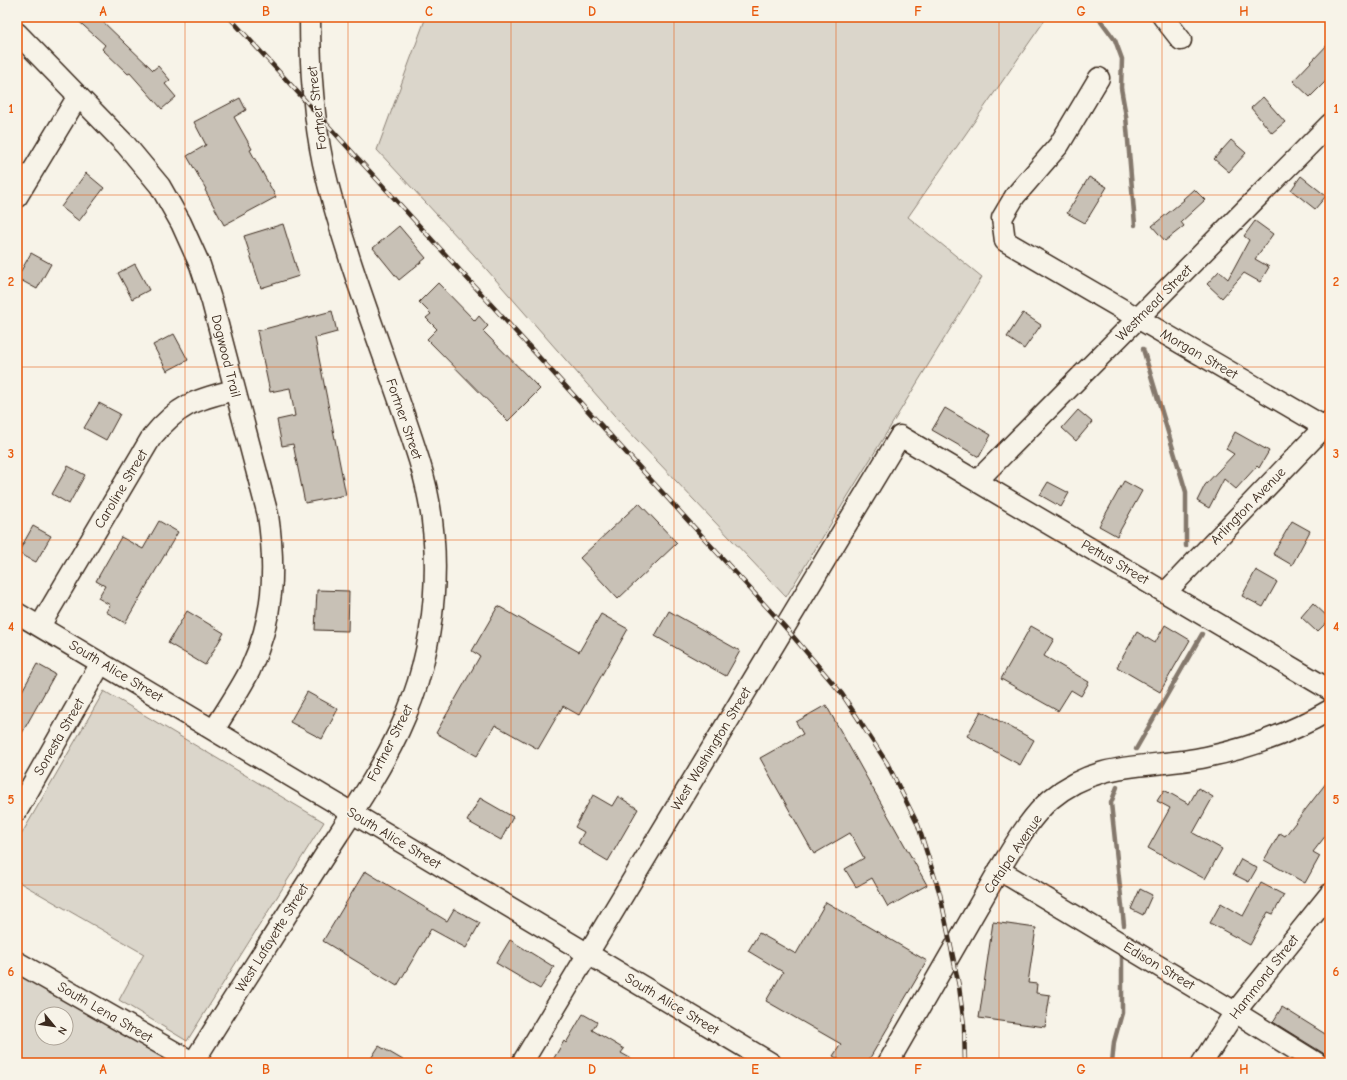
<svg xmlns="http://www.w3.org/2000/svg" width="1347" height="1080" font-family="'Comic Neue',sans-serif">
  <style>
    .green { fill: #dbd6cb; stroke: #8b8074; fill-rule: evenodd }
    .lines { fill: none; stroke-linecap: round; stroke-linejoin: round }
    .stream { stroke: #84786c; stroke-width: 4.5 }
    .building { fill: #c8c1b6; stroke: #3b2a1e }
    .minor-casing { stroke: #3b2a1e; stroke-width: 23 }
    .minor { stroke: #f7f3e8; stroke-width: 20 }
    .rail-casing { stroke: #3b2a1e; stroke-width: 4.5 }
    .rail { stroke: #f7f3e8; stroke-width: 3; stroke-dasharray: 9; stroke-linecap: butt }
    .grid { fill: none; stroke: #e8590c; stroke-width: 1; stroke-opacity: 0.55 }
    .labels { text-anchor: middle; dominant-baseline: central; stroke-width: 3; stroke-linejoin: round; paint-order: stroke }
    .street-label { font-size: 14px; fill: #3b2a1e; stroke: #f7f3e8 }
    .neatline { fill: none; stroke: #e8590c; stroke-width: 1.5 }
    .grid-label { font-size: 13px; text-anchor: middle; font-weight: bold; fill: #e8590c }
  </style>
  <rect width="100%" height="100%" fill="#f7f3e8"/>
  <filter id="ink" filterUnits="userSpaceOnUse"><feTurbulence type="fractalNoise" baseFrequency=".025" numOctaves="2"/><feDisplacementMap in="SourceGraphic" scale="8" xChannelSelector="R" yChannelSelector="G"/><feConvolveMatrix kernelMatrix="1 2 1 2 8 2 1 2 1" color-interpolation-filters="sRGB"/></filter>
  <g filter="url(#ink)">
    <g class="green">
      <polygon points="426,17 1047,17 908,217 982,277 786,597 621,423 474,255 377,150"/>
      <polygon points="104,691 324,822 187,1041 119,1000 144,954 17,881 17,842"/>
      <path d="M17,972l159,91h-159zM42,1014h24v24h-24z"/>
    </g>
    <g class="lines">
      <g class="stream">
        <polyline points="1098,17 1115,40 1122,59 1121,88 1126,116 1135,225"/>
        <polyline points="1143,349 1186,492 1186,546"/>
        <polyline points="1136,749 1202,634"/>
        <polyline points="1117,787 1111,803 1124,925"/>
        <polyline points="1112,1063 1114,1042 1122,1013 1122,955"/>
      </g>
    </g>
    <g class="building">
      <polygon points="74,17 98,17 153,70 158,66 170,80 165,84 176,97 162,109 130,73 128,74 102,49 105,45"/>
      <polygon points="1330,42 1330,77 1310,97 1293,81"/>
      <polygon points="1263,97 1285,122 1272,133 1251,108"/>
      <polygon points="240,98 246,110 234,117 252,149 250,150 276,197 224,225 205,190 206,189 187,156 206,145 194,122"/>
      <polygon points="1231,140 1246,153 1229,172 1214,159"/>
      <polygon points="86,173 104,188 79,221 61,207"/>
      <polygon points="1301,176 1326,196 1315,209 1291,190"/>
      <polygon points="1089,177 1107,187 1085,223 1067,213"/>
      <polygon points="1194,189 1205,200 1181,222 1184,226 1165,241 1152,226 1184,200 1183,199"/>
      <polygon points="1255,221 1273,234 1255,259 1269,267 1260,282 1244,273 1222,298 1207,284 1219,271 1228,279 1249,240 1244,236"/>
      <polygon points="283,224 299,276 261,288 244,236"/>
      <polygon points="399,226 426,258 399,280 373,248"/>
      <polygon points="31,253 51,264 37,289 17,278"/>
      <polygon points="135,264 149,290 132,299 118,273"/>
      <polygon points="438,283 475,321 479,316 488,326 483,331 540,389 508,421 427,339 437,329 426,318 431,314 419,302"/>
      <polygon points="332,311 337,332 315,338 346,495 305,503 293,444 282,446 277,420 295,416 290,388 270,392 257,331"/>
      <polygon points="1023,313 1041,325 1024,349 1007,337"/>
      <polygon points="174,334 188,360 167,371 153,345"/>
      <polygon points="99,403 120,414 106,440 84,428"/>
      <polygon points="945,408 991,435 979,457 932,430"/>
      <polygon points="1078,410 1092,422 1076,441 1062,428"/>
      <polygon points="1235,432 1269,451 1259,468 1257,466 1236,489 1224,479 1209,508 1197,501 1205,485 1234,454 1226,449"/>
      <polygon points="68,466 85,475 69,504 52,494"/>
      <polygon points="1124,481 1142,491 1117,536 1099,526"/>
      <polygon points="1048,482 1069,493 1061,507 1040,495"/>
      <polygon points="639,503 677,543 618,599 580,558"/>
      <polygon points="159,521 178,532 125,623 106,612 110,605 98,598 105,586 96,581 121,537 143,549"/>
      <polygon points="1292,521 1310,531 1292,565 1273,554"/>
      <polygon points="33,526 51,536 36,562 18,553"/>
      <polygon points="1256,570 1277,582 1263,607 1242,596"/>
      <polygon points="317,590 349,591 348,631 315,630"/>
      <polygon points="1313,603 1330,619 1317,632 1301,617"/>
      <polygon points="498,606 579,652 601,614 628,629 579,715 563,706 538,749 495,725 477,756 436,733 480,656 472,651"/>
      <polygon points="187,611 224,633 205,665 168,643"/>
      <polygon points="669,611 740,651 726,676 655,636"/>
      <polygon points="1165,625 1190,640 1160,692 1117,667 1137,632 1155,643"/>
      <polygon points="1031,626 1054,639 1044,656 1089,682 1081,696 1071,690 1058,711 1001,679"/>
      <polygon points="37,664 55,674 17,742 17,700"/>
      <polygon points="307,692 338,709 322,739 290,722"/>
      <polygon points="826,705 927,885 888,907 872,878 856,887 845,869 864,858 850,833 814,854 760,758 803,734 796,722"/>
      <polygon points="981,711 1034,740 1020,765 967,736"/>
      <polygon points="1330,778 1330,830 1313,852 1320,856 1305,883 1264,860 1280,833 1285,836"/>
      <polygon points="1198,788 1213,797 1193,833 1222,849 1205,879 1148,848 1170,808 1157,801 1164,790 1189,804"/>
      <polygon points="593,795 612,806 618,796 638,809 608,861 578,843 584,832 575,827"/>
      <polygon points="480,798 513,817 501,840 467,821"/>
      <polygon points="1241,859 1257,868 1249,882 1233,874"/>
      <polygon points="365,871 447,921 454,909 480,923 466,948 431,929 397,986 323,941"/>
      <polygon points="1261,883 1284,895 1273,914 1268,912 1250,945 1210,923 1221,903 1243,916"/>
      <polygon points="1140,889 1152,895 1143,915 1131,909"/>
      <polygon points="826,902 927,961 867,1063 845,1063 833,1056 841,1044 766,1001 783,972 748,951 759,933 796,954"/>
      <polygon points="993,922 1036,928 1028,983 1037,984 1036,993 1050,995 1045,1027 979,1018"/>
      <polygon points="510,940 554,967 540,989 496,963"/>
      <polygon points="1282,1007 1330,1037 1330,1060 1323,1053 1273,1022"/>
      <polygon points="583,1014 597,1022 592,1030 624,1049 621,1053 639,1063 551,1063 564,1041 566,1043"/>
      <polygon points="379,1046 408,1063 368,1063"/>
    </g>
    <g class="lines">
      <g class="minor-casing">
        <g id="minor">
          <polyline points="1163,17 1181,40"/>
          <path d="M17,33l109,112 34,41 21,37 19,42 12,37 56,213c8,55 6,103 -18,155 -10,20 -24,40 -36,60"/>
          <polyline points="1099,78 1059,145 1015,196 1002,218 1005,241 1330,430"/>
          <polyline points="17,197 78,96"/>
          <polyline points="977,481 1330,124"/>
          <polyline points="1166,592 1330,421"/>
          <polyline points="17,613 771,1063"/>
          <path d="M40,626l111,-188c27,-33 43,-38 83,-48"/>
          <polyline points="17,811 101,663"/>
          <polyline points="999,870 1235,1012 1317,1063"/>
          <polyline points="17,962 194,1063"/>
          <path d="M193,1063c40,-64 81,-128 121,-191 29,-46 62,-92 85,-141 39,-83 47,-184 20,-271 -31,-99 -73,-195 -96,-297 -10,-47 -13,-97 -13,-146"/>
          <polyline points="522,1063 900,436 1330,690"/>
          <path d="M888,1063l111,-193c15,-24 30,-52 52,-71 47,-40 100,-30 155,-42 44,-9 85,-24 124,-47"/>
          <polyline points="1202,1063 1235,1012 1330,894"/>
        </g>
      </g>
      <use href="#minor" class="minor"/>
      <g class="rail-casing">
        <polyline id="rail" points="229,17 785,627 842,694 887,763 918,825 940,894 959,986 964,1025 965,1063"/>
      </g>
      <use href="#rail" class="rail"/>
    </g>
  </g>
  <path class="grid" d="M185,17v1046M348,17v1046M511,17v1046M674,17v1046M836,17v1046M999,17v1046M1162,17v1046M17,195h1313M17,367h1313M17,540h1313M17,713h1313M17,885h1313"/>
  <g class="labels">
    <g class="street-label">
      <text transform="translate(317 108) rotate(-97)">Fortner Street</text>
      <text transform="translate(1154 303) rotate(-45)">Westmead Street</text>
      <text transform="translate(1199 354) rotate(30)">Morgan Street</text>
      <text transform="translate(226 356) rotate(76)">Dogwood Trail</text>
      <text transform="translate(404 419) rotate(71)">Fortner Street</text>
      <text transform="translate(121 489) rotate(-59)">Caroline Street</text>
      <text transform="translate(1248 506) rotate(-46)">Arlington Avenue</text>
      <text transform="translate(1115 562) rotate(30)">Pettus Street</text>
      <text transform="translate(116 671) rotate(31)">South Alice Street</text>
      <text transform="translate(59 737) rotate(-60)">Sonesta Street</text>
      <text transform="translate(390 743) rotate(-63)">Fortner Street</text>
      <text transform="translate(711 749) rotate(-59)">West Washington Street</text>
      <text transform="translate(394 838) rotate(31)">South Alice Street</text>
      <text transform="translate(1013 854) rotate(-56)">Catalpa Avenue</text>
      <text transform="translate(272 938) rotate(-58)">West Lafayette Street</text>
      <text transform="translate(1159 966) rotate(31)">Edison Street</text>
      <text transform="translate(1264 977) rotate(-52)">Hammond Street</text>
      <text transform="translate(672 1004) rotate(31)">South Alice Street</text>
      <text transform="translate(105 1012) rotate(30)">South Lena Street</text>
    </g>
  </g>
  <rect width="1347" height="1080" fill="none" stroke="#f7f3e8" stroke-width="44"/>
  <g transform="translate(54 1026) rotate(119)"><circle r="19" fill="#f7f3e8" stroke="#aca397"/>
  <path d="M0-3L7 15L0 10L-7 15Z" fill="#3b2a1e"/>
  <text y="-6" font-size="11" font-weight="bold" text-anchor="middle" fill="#3b2a1e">N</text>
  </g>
  <rect x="22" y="22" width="1303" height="1036" class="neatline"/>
  <g class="grid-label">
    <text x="103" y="16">A</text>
    <text x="266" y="16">B</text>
    <text x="429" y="16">C</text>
    <text x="592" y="16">D</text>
    <text x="755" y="16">E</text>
    <text x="918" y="16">F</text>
    <text x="1081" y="16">G</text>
    <text x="1244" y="16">H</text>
    <text x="11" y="113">1</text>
    <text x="1336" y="113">1</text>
    <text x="11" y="286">2</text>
    <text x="1336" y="286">2</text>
    <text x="11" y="458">3</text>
    <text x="1336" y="458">3</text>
    <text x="11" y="631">4</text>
    <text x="1336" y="631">4</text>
    <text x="11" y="804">5</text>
    <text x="1336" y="804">5</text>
    <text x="11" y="976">6</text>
    <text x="1336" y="976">6</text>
    <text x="103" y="1074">A</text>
    <text x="266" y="1074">B</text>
    <text x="429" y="1074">C</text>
    <text x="592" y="1074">D</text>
    <text x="755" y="1074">E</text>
    <text x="918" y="1074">F</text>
    <text x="1081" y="1074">G</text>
    <text x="1244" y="1074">H</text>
  </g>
</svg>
